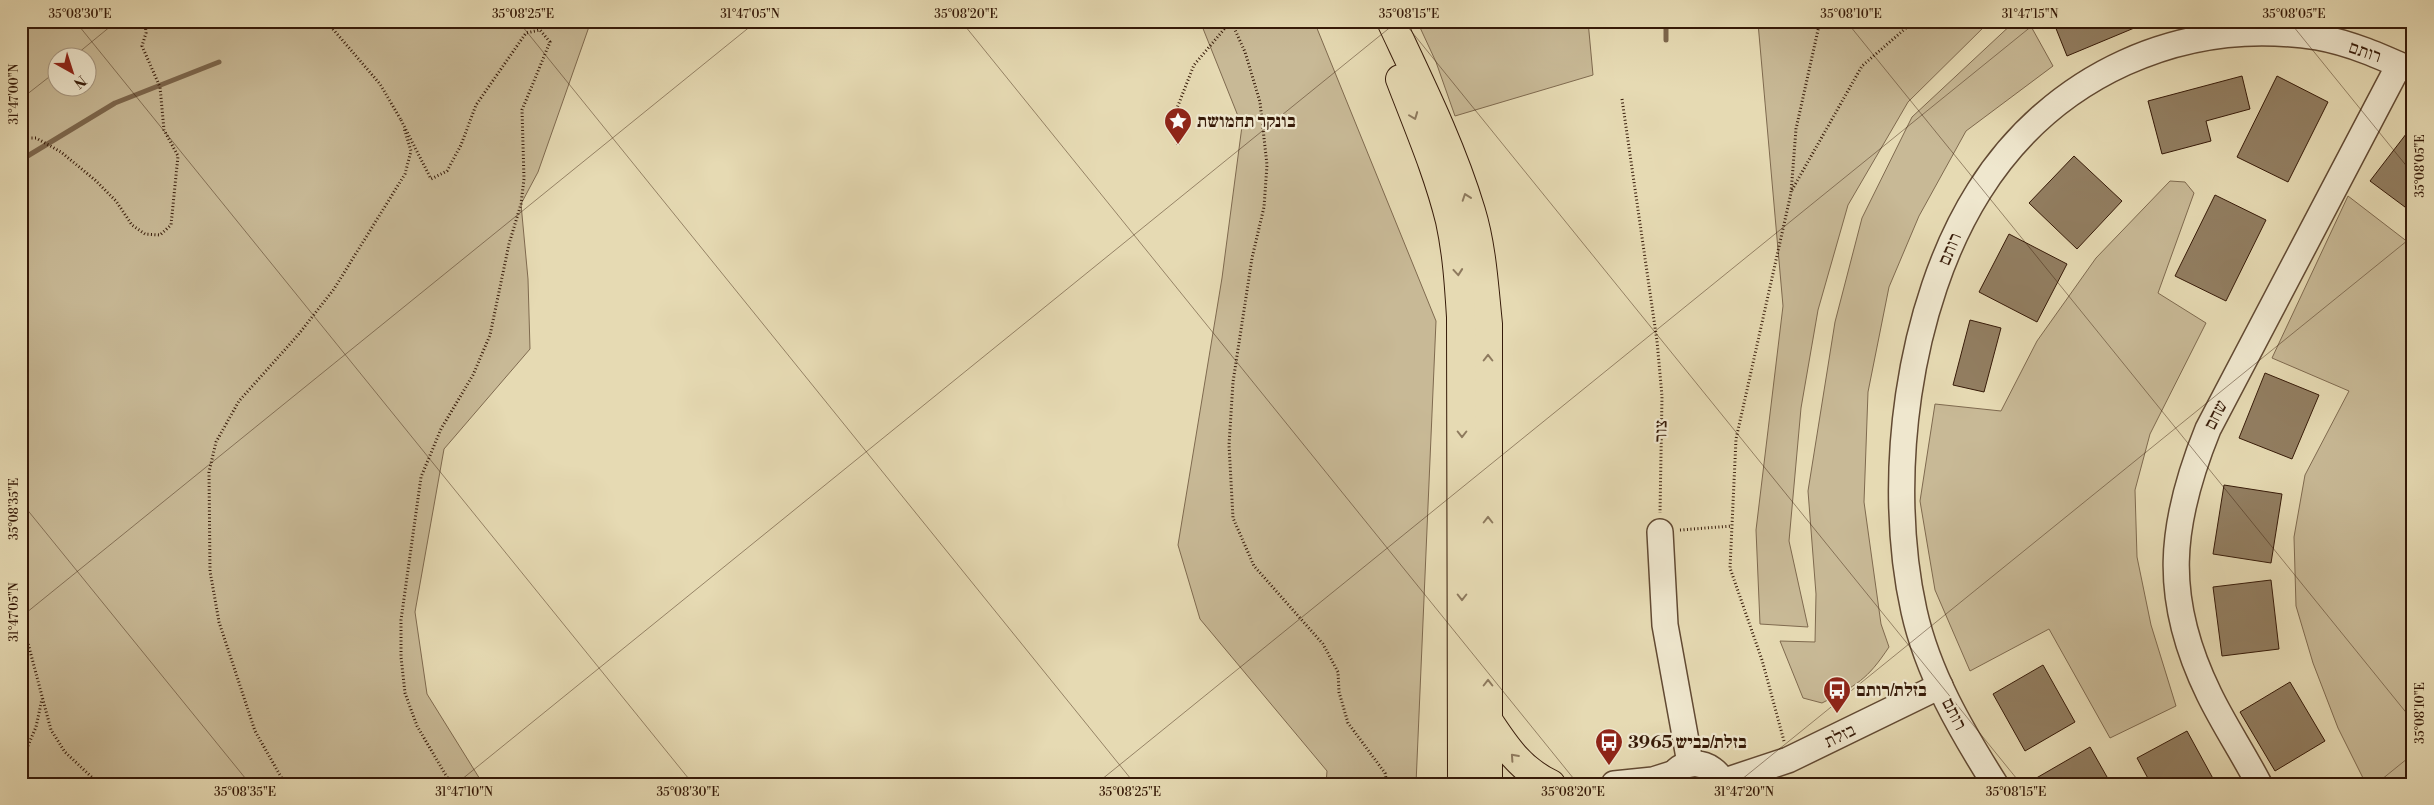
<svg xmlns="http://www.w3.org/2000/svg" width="2434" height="805" font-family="'Libre Bodoni','Frank Ruhl Libre',serif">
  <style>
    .green { fill: #c8b996; stroke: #7f6a4f; fill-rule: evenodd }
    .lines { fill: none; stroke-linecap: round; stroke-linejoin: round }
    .stream { stroke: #7c664c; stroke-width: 5 }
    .building { fill: #927e61; stroke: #361a08 }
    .minor-casing { stroke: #624a33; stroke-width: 28 }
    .major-casing { stroke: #361a08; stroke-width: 30 }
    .path { stroke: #361a08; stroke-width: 3; stroke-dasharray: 1 2.5; stroke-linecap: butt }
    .minor { stroke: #efe7ce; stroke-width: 25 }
    .major { stroke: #e6dab3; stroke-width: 28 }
    .oneway { stroke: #8e7a5e }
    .ticks { fill: none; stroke: #361a08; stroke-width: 1; stroke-opacity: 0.45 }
    .labels { text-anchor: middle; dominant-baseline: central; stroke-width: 4.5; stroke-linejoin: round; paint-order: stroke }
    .street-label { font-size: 18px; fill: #361a08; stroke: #efe7ce }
    .poi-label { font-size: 18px; font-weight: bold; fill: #361a08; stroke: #efe7ce; text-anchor: start }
    .neatline { fill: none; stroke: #361a08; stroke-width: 2 }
    .ticks-label { font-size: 12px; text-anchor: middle; fill: #361a08 }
  </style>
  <rect width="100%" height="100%" fill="#e6dab3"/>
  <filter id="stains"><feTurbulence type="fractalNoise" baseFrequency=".004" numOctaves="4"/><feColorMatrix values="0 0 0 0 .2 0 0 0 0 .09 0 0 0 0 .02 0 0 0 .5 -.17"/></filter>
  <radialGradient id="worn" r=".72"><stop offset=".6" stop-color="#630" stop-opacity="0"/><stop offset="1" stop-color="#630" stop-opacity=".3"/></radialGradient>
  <g class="green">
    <path d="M21,21h570l-53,151 -17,32 7,75 2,70 -86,100 -29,163 12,82 56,90h-462zM58,58h30v30h-30z"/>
    <polygon points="1200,21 1314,21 1436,321 1416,784 1326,784 1327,771 1200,619 1178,545 1222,278 1242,126"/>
    <polygon points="1417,21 1588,21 1593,75 1455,116 1436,62"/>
    <polygon points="1723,21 1990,21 1908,102 1848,205 1818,310 1801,408 1789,541 1808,627 1760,624 1756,530 1783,306 1758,23 1721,28"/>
    <path d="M2015,21h13l25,45 -87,65 -47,85 -30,71 -21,105 -4,110 17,122 8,23c-22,33 -32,38 -67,56l-19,-5 -23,-57 35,1 1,-48 -8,-103 27,-169 27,-104 50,-101z"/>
    <polygon points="2170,181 2185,182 2194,193 2158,293 2206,323 2150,434 2135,490 2137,557 2151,625 2176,706 2110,738 2049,629 1970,671 1935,590 1920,501 1935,404 2001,411 2037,341 2096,258"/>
    <polygon points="2348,196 2413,246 2413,784 2366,784 2338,728 2313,663 2296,606 2294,537 2305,475 2349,391 2272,358"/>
  </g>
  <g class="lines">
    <g class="stream">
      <polyline points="1666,21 1666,40"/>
      <polyline points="21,160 115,103 219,62"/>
    </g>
  </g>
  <g class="building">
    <polygon points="2053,21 2151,21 2067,56"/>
    <polygon points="2242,76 2250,109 2206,121 2211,141 2162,154 2148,101"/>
    <polygon points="2277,76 2328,102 2288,182 2237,157"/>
    <polygon points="2413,125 2413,213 2370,181"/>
    <polygon points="2074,156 2122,201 2077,249 2029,203"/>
    <polygon points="2215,195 2266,220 2226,301 2175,276"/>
    <polygon points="2009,234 2067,264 2037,322 1979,292"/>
    <polygon points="1970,320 2001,328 1984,392 1953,385"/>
    <polygon points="2265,373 2319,395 2292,459 2239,438"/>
    <polygon points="2224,485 2282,494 2271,563 2213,554"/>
    <polygon points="2271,580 2279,649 2222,656 2213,587"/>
    <polygon points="2043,665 2075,722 2025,751 1993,694"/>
    <polygon points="2290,682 2325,741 2275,771 2240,712"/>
    <polygon points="2187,731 2216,784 2151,784 2137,758"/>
    <polygon points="2090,747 2111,784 2026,784"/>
  </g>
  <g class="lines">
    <g class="minor-casing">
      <g id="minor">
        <polyline points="1660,532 1665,625 1690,763"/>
        <polyline points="1722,782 1788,760 1940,686"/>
        <polyline points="1614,784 1653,780 1675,773"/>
        <path d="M1670,784c6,-29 45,-25 53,0"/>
        <path d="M1995,784c-34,-54 -67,-110 -81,-173 -29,-130 -7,-306 65,-420 73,-116 203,-175 338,-154 34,6 65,20 96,34"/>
        <path d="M2259,784c-16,-31 -35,-59 -50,-90 -47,-96 -40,-169 -1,-265l191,-364"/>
      </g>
    </g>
    <g class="major-casing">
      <g id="major">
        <path d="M1391,21c29,62 60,124 80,190 11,36 13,75 17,113v460"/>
        <path d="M1400,79c18,47 38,93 50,142 7,32 9,64 11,96l1,467"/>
        <path d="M1488,720c17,26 33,50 63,64"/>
      </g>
    </g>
    <g class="path">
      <polyline points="326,21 380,84 401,120"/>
      <polyline points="1231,21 1245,52 1260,102 1267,165 1264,207 1252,258 1233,382 1229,445 1233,518 1254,566 1323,644 1338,672 1339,692 1348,723 1385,773 1387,784"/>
      <polyline points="1622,99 1657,341 1662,396 1660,513"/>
      <polyline points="401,120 431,179 447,171 461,145 476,105 526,33 540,30 550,42 522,110 524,179 521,204 509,244 490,335 473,375 441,429 421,477 401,620 401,657 405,693 417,726 451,784"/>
      <polyline points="21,138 36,138 61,152 95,180 116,201 132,225 145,234 160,235 171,225 178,156 164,130 160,87 142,46 146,33 145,21"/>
      <polyline points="1178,145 1177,108 1194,65 1231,21"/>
      <polyline points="1792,190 1862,66 1914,21"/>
      <polyline points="1680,530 1732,526"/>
      <polyline points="21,617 51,730 65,752 99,784"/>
      <polyline points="1784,741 1762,660 1730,568 1736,439 1791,193 1796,129 1820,21"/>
      <polyline points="21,762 36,727 42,699"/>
      <polyline points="285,784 255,731 219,622 210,571 209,472 216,442 239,401 298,335 334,289 405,174 411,151 404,128"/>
    </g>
    <use href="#minor" class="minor"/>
    <use href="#major" class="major"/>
  </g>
  <defs><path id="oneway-chevron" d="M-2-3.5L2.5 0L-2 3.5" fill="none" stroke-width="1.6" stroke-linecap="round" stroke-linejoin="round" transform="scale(1.25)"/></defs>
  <g class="oneway">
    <use href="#oneway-chevron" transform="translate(1414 116) rotate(69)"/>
    <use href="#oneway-chevron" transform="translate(1466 197) rotate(-109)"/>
    <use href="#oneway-chevron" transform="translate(1458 272) rotate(85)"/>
    <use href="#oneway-chevron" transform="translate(1488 358) rotate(-90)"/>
    <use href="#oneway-chevron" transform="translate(1462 434) rotate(90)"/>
    <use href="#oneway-chevron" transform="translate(1488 520) rotate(-90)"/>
    <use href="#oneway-chevron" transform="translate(1462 597) rotate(90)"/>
    <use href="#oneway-chevron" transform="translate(1488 683) rotate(-90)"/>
    <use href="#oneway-chevron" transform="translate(1514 757) rotate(-132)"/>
  </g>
  <path class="ticks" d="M75,21l618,763M518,21l617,763M961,21l617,763M1403,21l618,763M1846,21l567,700M2289,21l124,153M72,58l45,-37M21,99l37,-29M21,502l229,282M21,617l736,-596M456,784l942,-763M1096,784l942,-763M1736,784l677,-548M2376,784l37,-30"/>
  <defs>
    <g id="sight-pin" transform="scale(1.4375)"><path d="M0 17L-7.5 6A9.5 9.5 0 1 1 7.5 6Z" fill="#8f2418" stroke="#efe7ce"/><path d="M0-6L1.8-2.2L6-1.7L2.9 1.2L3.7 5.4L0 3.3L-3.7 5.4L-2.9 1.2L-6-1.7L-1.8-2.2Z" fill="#fff"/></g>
    <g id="bus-pin" transform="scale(1.4375)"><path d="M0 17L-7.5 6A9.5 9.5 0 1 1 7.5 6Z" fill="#8f2418" stroke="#efe7ce"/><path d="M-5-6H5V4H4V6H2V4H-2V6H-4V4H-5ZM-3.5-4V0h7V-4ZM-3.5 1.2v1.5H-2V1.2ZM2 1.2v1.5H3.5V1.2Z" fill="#fff"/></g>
  </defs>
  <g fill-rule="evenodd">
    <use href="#sight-pin" x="1178" y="121"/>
    <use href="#bus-pin" x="1837" y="690"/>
    <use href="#bus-pin" x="1609" y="742"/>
  </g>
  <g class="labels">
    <g class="street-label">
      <text transform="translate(2365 52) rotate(19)">רותם</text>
      <text transform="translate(1950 249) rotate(-67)">רותם</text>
      <text transform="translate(2216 415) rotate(-63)">שחם</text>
      <text transform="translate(1661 431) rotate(-89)">צור</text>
      <text transform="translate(1954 714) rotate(63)">רותם</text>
      <text transform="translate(1840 736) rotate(-26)">בזלת</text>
    </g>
    <g class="poi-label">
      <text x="1197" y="121">בונקר תחמושת</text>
      <text x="1856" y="690">בזלת/רותם</text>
      <text x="1628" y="742">בזלת/כביש 3965</text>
    </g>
  </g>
  <rect width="2434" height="805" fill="none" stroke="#e6dab3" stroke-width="55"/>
  <g transform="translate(72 72) rotate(141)"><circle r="24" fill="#efe7ce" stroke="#a5957f"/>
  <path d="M0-4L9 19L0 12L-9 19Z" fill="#8f2418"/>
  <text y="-8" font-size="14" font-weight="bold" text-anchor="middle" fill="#361a08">N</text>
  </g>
  <rect x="28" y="28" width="2378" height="750" class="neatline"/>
  <g class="ticks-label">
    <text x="80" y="18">35°08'30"E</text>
    <text x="523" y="18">35°08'25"E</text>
    <text x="750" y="18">31°47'05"N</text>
    <text x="966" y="18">35°08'20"E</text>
    <text x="1409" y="18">35°08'15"E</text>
    <text x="1851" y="18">35°08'10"E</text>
    <text x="2030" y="18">31°47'15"N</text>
    <text x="2294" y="18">35°08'05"E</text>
    <text transform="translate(14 94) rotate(-90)" y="4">31°47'00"N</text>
    <text transform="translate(2420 166) rotate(-90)" y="4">35°08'05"E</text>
    <text transform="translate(14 509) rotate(-90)" y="4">35°08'35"E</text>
    <text transform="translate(14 612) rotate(-90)" y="4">31°47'05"N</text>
    <text transform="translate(2420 713) rotate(-90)" y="4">35°08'10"E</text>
    <text x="245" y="796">35°08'35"E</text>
    <text x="464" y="796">31°47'10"N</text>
    <text x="688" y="796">35°08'30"E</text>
    <text x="1130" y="796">35°08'25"E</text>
    <text x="1573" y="796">35°08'20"E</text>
    <text x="1744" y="796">31°47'20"N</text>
    <text x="2016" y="796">35°08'15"E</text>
  </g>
  <rect width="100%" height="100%" filter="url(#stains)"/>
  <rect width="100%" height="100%" fill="url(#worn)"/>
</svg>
